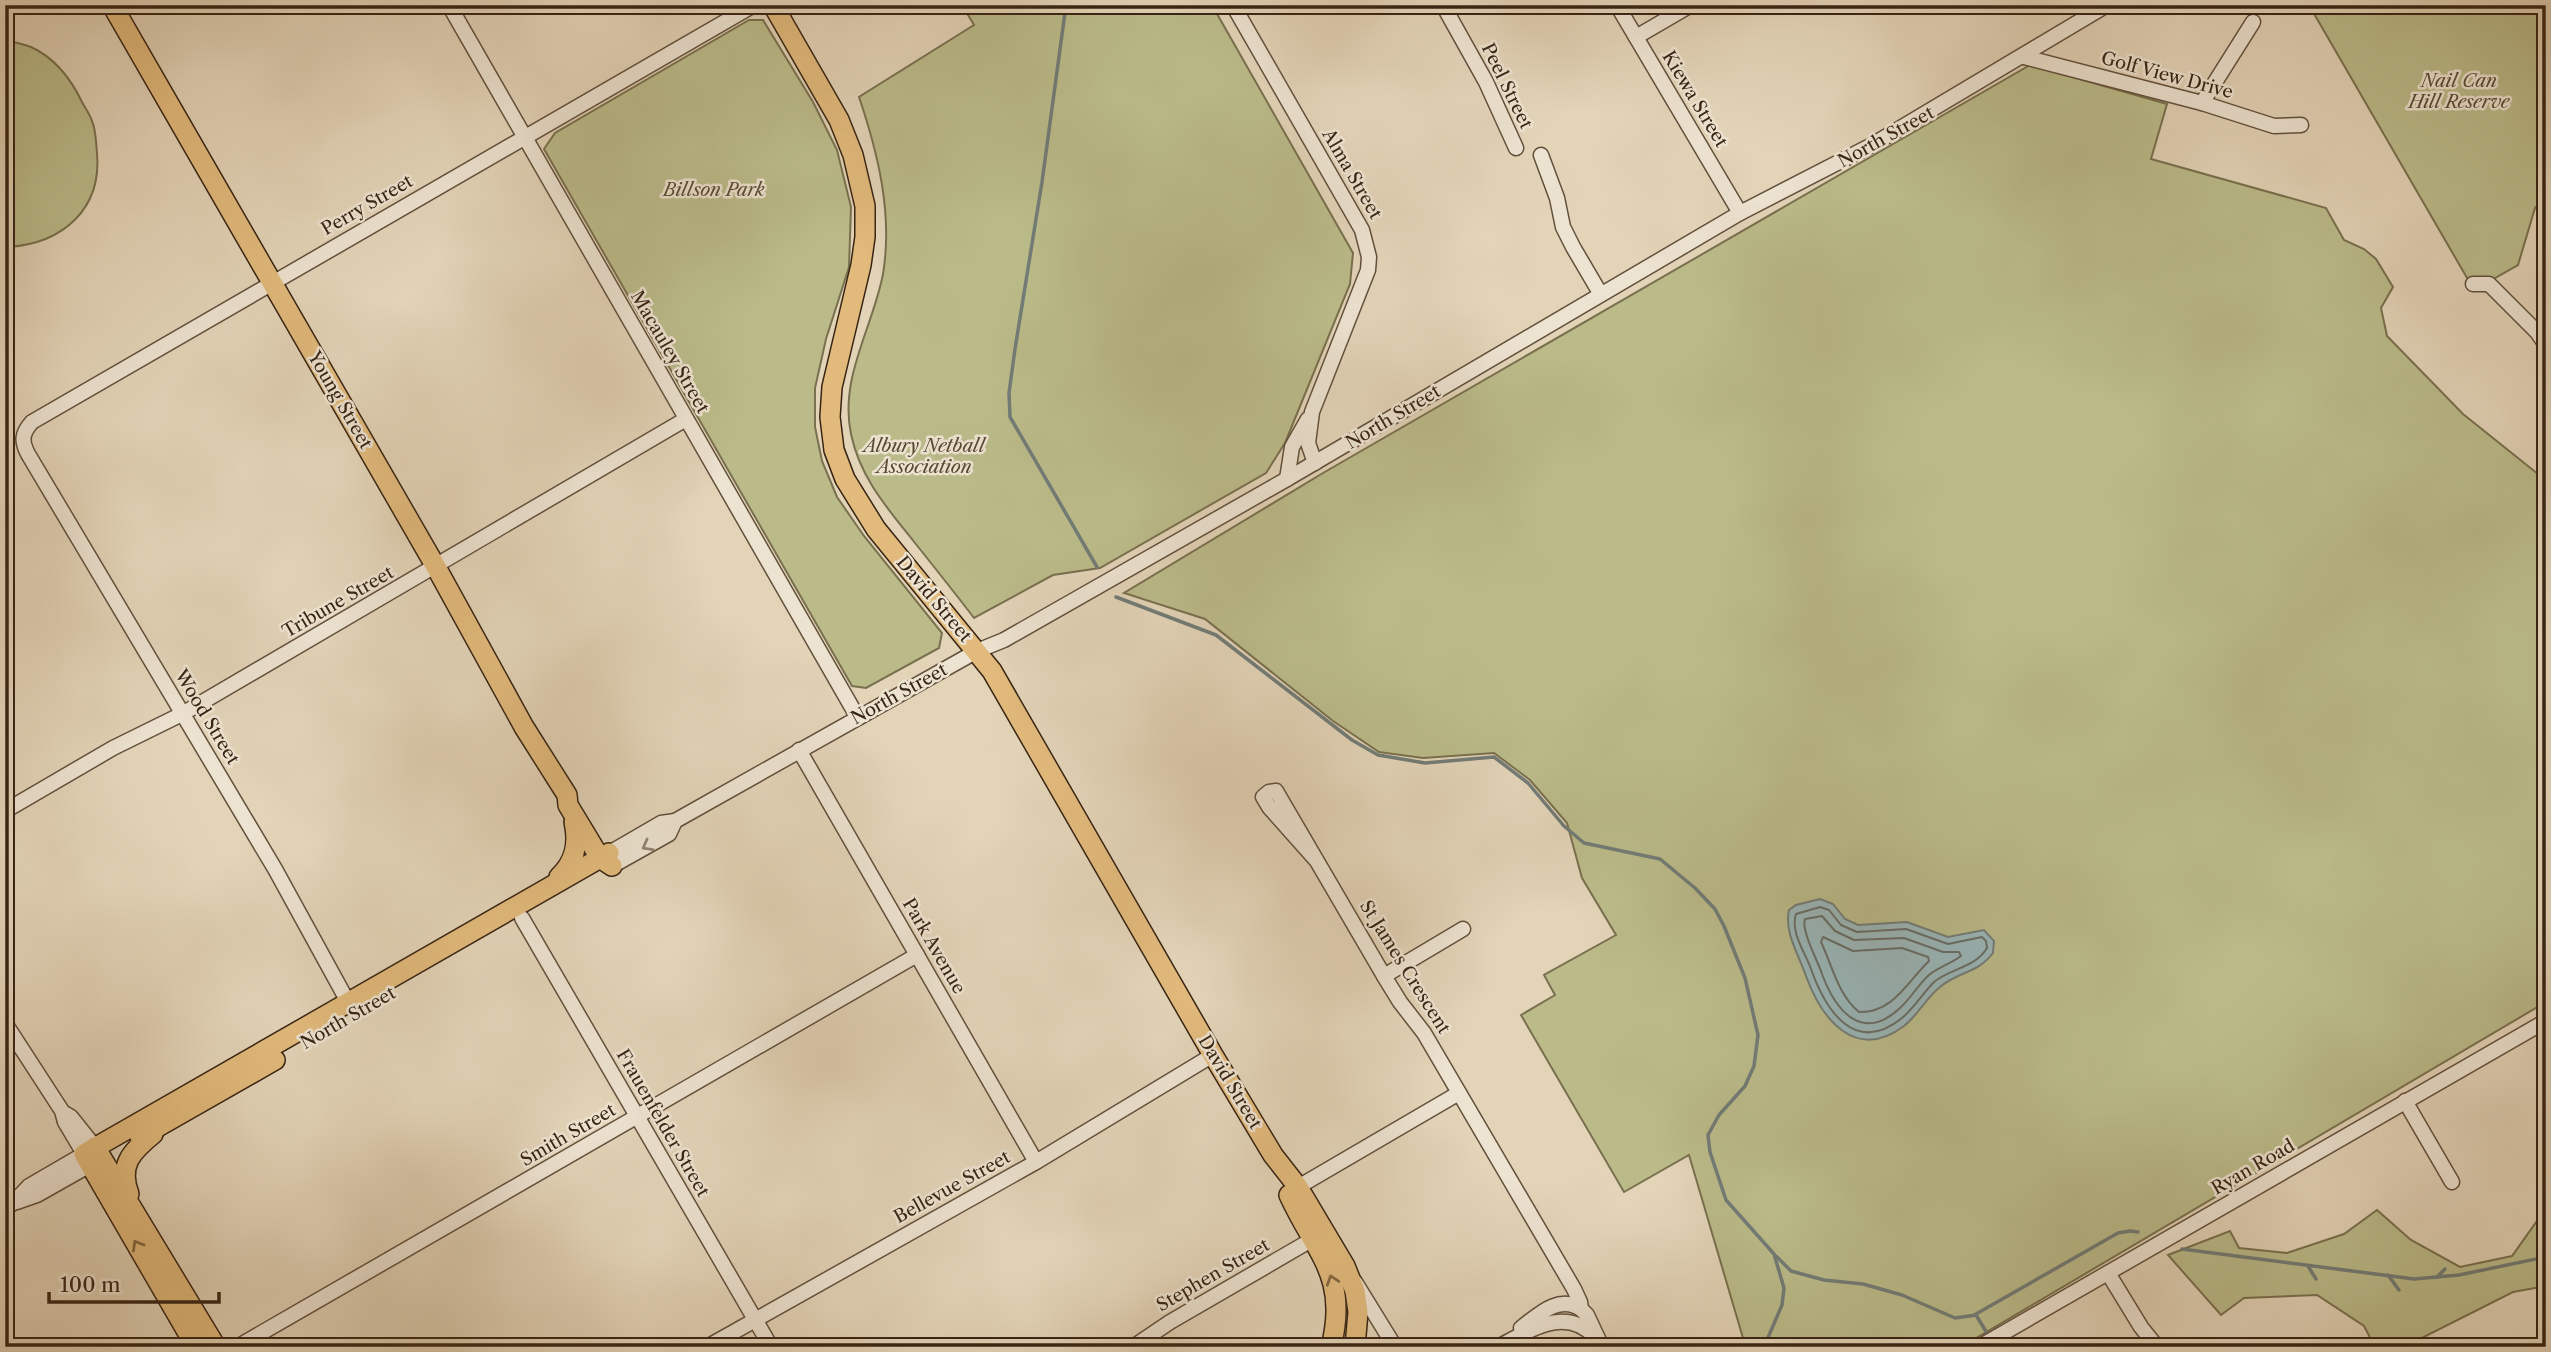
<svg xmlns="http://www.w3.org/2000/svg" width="2551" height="1352" font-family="'Libre Caslon Text',serif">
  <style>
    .green { fill: #bbbb8a; stroke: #79704f; stroke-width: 2 }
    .water { fill: #99b6b9; stroke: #727c77; stroke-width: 2 }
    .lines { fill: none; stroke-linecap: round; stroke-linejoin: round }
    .shore { stroke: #686d66; stroke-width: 2 }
    .stream { stroke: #727c77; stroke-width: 3.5 }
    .minor-casing { stroke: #62503d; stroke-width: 17 }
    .major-casing { stroke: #372414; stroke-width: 22 }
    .minor { stroke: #ede3d1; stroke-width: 14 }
    .major { stroke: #e2ba7c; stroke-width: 19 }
    .oneway { stroke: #928472 }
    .oneway2 { stroke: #846843 }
    .labels { text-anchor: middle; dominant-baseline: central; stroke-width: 5; stroke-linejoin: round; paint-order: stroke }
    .street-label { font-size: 18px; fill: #372414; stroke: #ede3d1 }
    .park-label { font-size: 18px; font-style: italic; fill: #584a32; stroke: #ede3d1 }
  </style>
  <rect width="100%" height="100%" fill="#e3d4b8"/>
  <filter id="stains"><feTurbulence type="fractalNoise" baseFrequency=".00286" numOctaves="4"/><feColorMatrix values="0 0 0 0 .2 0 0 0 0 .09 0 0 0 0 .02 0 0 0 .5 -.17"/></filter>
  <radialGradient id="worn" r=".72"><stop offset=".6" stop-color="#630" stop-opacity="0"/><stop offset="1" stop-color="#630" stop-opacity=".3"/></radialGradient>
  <g class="green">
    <path d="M962,5h250l141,248 -3,31 -65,159 -19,30 -166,95 -47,7 -79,43c-19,-25 -39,-50 -59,-75 -27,-34 -55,-65 -64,-109 -12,-56 22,-107 32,-160 10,-60 -5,-121 -24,-177l115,-72z"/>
    <polygon points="2309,5 2546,5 2546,197 2535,208 2518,265 2474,290"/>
    <polygon points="749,20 763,20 813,102 837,150 851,207 849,267 826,339 815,388 815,427 822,461 837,497 864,536 942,633 939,648 866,688 852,686 544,149 555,133"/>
    <path d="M5,40c9,2 18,4 26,7 24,11 40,32 51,55 3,6 8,12 10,19 4,9 4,22 5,32 5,56 -34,90 -88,94l-4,-1z"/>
    <polygon points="2030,65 2167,104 2151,159 2326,208 2344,240 2364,249 2376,259 2393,287 2381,308 2387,336 2463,414 2543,478 2546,477 2546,1002 1961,1347 1729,1347 1743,1338 1689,1155 1624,1192 1521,1015 1555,995 1544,975 1616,935 1582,878 1567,823 1530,780 1494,753 1423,758 1379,752 1333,721 1205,619 1124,593 1323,473"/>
    <polygon points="2546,1208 2546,1286 2513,1292 2404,1347 2375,1347 2364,1326 2317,1295 2244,1298 2221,1315 2168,1255 2230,1231 2239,1248 2287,1253 2344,1234 2377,1210 2411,1240 2460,1267 2512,1256"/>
  </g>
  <path class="water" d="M1820,899l13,5 12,15 13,6 49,-3 41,15 36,-7 10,11 -1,12c-16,21 -34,18 -53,34 -14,11 -22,28 -36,39 -48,36 -82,-6 -98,-50 -7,-21 -22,-43 -17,-66l7,-5z"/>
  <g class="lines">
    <g class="shore">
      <path d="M1820,907l9,3 12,15 16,7 49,-3 42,15 34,-7 4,4 1,7c-12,20 -36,20 -53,34 -11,11 -20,26 -32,36 -47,38 -76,-7 -91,-49 -6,-17 -21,-37 -15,-55z"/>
      <path d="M1822,916l13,15 19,9 50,-2 39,14h16l2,4c-9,7 -22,11 -32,19 -11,10 -18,23 -29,33 -37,35 -64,4 -78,-34 -4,-13 -21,-43 -17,-55z"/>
      <path d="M1823,937l30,14 49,-3 26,9 1,4c-22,21 -36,52 -70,51 -21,-17 -27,-47 -38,-70z"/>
    </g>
    <g class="stream">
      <polyline points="1066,5 1042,182 1015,349 1009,393 1010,417 1097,567"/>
      <polyline points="1116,597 1216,635 1352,740 1378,755 1425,763 1494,757 1528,783 1564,826 1584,843 1660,859 1695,888 1715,909 1724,926 1745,978 1758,1035 1754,1066 1745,1086 1719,1115 1708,1135 1710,1152 1726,1200 1774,1254 1784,1288 1782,1305 1764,1347"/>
      <polyline points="2182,1249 2414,1279 2459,1275 2546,1257"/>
      <polyline points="1776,1256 1791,1271 1824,1280 1863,1284 1902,1295 1955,1318 1976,1315 1987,1333"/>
      <polyline points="2308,1266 2316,1279"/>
      <polyline points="2388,1275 2399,1290"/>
      <polyline points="2437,1277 2445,1269"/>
      <polyline points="1976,1314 2118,1233 2130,1231 2138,1232"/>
    </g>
    <g class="minor-casing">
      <g id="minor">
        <polyline points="449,5 858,718"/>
        <polyline points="1233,5 1362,230 1369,257 1368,270 1312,412 1308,443 1315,463"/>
        <polyline points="1443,5 1486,82 1516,148"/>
        <polyline points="1617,5 1740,213"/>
        <polyline points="1636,37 1691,5"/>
        <polyline points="2024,57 2202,103 2274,126 2301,125"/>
        <polyline points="2202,103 2253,22"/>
        <polyline points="1541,155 1557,198 1563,227 1573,247 1600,293"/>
        <polyline points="2473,284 2489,284 2537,332 2546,345"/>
        <polyline points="1287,479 1292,447 1308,419"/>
        <polyline points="799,750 1036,1162"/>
        <polyline points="5,811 113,748 182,714 686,419"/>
        <polyline points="611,852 661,823 675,821 977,651 1004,640 1287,479 1740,213 1872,145 2107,5"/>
        <polyline points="1317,861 1269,807 1263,797 1269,792 1276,791 1384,976 1400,1002 1424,1033 1574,1289 1580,1302 1581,1309 1587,1315 1601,1345"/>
        <polyline points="612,866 669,834 675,821"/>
        <polyline points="522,918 771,1347"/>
        <polyline points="1384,976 1463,929"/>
        <path d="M348,1002l-73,-133 -247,-415c-7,-13 -6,-21 4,-32l722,-417"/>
        <polyline points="5,1023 62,1111 65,1122 84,1154 29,1186 12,1204"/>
        <polyline points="2405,1101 2452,1182"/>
        <polyline points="66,1114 71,1117 95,1147"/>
        <polyline points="1298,1187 1459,1093"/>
        <polyline points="17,1202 37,1195 90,1165"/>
        <polyline points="2108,1273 2141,1327 2157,1347"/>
        <polyline points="1355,1282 1395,1347"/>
        <path d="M1521,1328c17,-13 38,-34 60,-19"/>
        <polyline points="237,1347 917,955"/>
        <polyline points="707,1347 1036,1162 1213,1055"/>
        <polyline points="1133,1347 1170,1322 1313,1239"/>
        <path d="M1498,1347c31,-16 67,-42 97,-10"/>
        <polyline points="1979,1347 2546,1021"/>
      </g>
    </g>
    <g class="major-casing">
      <g id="major">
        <polyline points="112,5 436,567 524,727 567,795 568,805 600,858 612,866"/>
        <polyline points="773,5 839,120 853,155 865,206 865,237 861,265 832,387 830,417 834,450 845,479 876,529 992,671 1213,1055 1273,1155 1298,1187 1345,1266 1355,1291 1358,1312 1355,1347"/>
        <path d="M559,877c16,-15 20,-33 15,-55"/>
        <polyline points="140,1137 275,1060"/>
        <polyline points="95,1147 216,1347"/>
        <path d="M129,1194c-11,-29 3,-43 24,-60"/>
        <path d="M1289,1195c27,59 60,81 42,152"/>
        <polyline points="196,1347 84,1154 609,853"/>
      </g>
    </g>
    <use href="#minor" class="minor"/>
    <use href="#major" class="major"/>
  </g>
  <defs><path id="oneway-chevron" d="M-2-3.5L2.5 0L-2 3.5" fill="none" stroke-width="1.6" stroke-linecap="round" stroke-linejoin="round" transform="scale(1.75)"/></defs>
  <use class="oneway" href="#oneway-chevron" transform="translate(647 846) rotate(151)"/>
  <g class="oneway2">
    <use href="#oneway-chevron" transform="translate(137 1245) rotate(-120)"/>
    <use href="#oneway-chevron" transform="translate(1332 1280) rotate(-108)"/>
  </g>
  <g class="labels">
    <g class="street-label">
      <text transform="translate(2167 75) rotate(15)">Golf View Drive</text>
      <text transform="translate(1507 86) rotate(64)">Peel Street</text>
      <text transform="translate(1695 99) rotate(59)">Kiewa Street</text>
      <text transform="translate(1886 137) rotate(-29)">North Street</text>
      <text transform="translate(1352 174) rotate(60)">Alma Street</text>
      <text transform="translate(367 205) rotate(-30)">Perry Street</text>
      <text transform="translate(670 352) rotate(60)">Macauley Street</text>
      <text transform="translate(340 400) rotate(60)">Young Street</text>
      <text transform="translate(1393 417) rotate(-31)">North Street</text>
      <text transform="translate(934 599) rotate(50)">David Street</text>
      <text transform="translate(338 602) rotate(-30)">Tribune Street</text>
      <text transform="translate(899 694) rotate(-29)">North Street</text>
      <text transform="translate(207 717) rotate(59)">Wood Street</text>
      <text transform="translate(934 946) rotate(60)">Park Avenue</text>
      <text transform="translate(1405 967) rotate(58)">St James Crescent</text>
      <text transform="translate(348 1018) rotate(-30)">North Street</text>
      <text transform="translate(1230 1082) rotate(59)">David Street</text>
      <text transform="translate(663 1123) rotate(60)">Frauenfelder Street</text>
      <text transform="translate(568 1135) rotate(-30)">Smith Street</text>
      <text transform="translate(2253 1167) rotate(-30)">Ryan Road</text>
      <text transform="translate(952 1187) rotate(-29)">Bellevue Street</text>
      <text transform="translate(1213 1275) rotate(-30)">Stephen Street</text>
    </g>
    <g class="park-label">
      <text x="2459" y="81">Nail Can<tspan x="2459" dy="21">Hill Reserve</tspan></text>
      <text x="714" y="190">Billson Park</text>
      <text x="924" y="446">Albury Netball<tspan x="924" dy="21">Association</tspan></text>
    </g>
  </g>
  <rect width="2551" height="1352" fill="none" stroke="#e3d4b8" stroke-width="28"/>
  <rect x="7" y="7" width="2537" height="1338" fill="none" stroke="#372414" stroke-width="3.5"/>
  <rect x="14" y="14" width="2523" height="1324" fill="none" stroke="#372414" stroke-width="2"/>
  <path d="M49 1292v10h170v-10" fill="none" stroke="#372414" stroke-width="3.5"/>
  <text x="60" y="1292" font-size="21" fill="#372414" stroke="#ede3d1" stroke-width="5" paint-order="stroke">100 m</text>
  <rect width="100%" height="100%" filter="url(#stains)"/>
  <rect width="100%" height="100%" fill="url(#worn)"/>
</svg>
